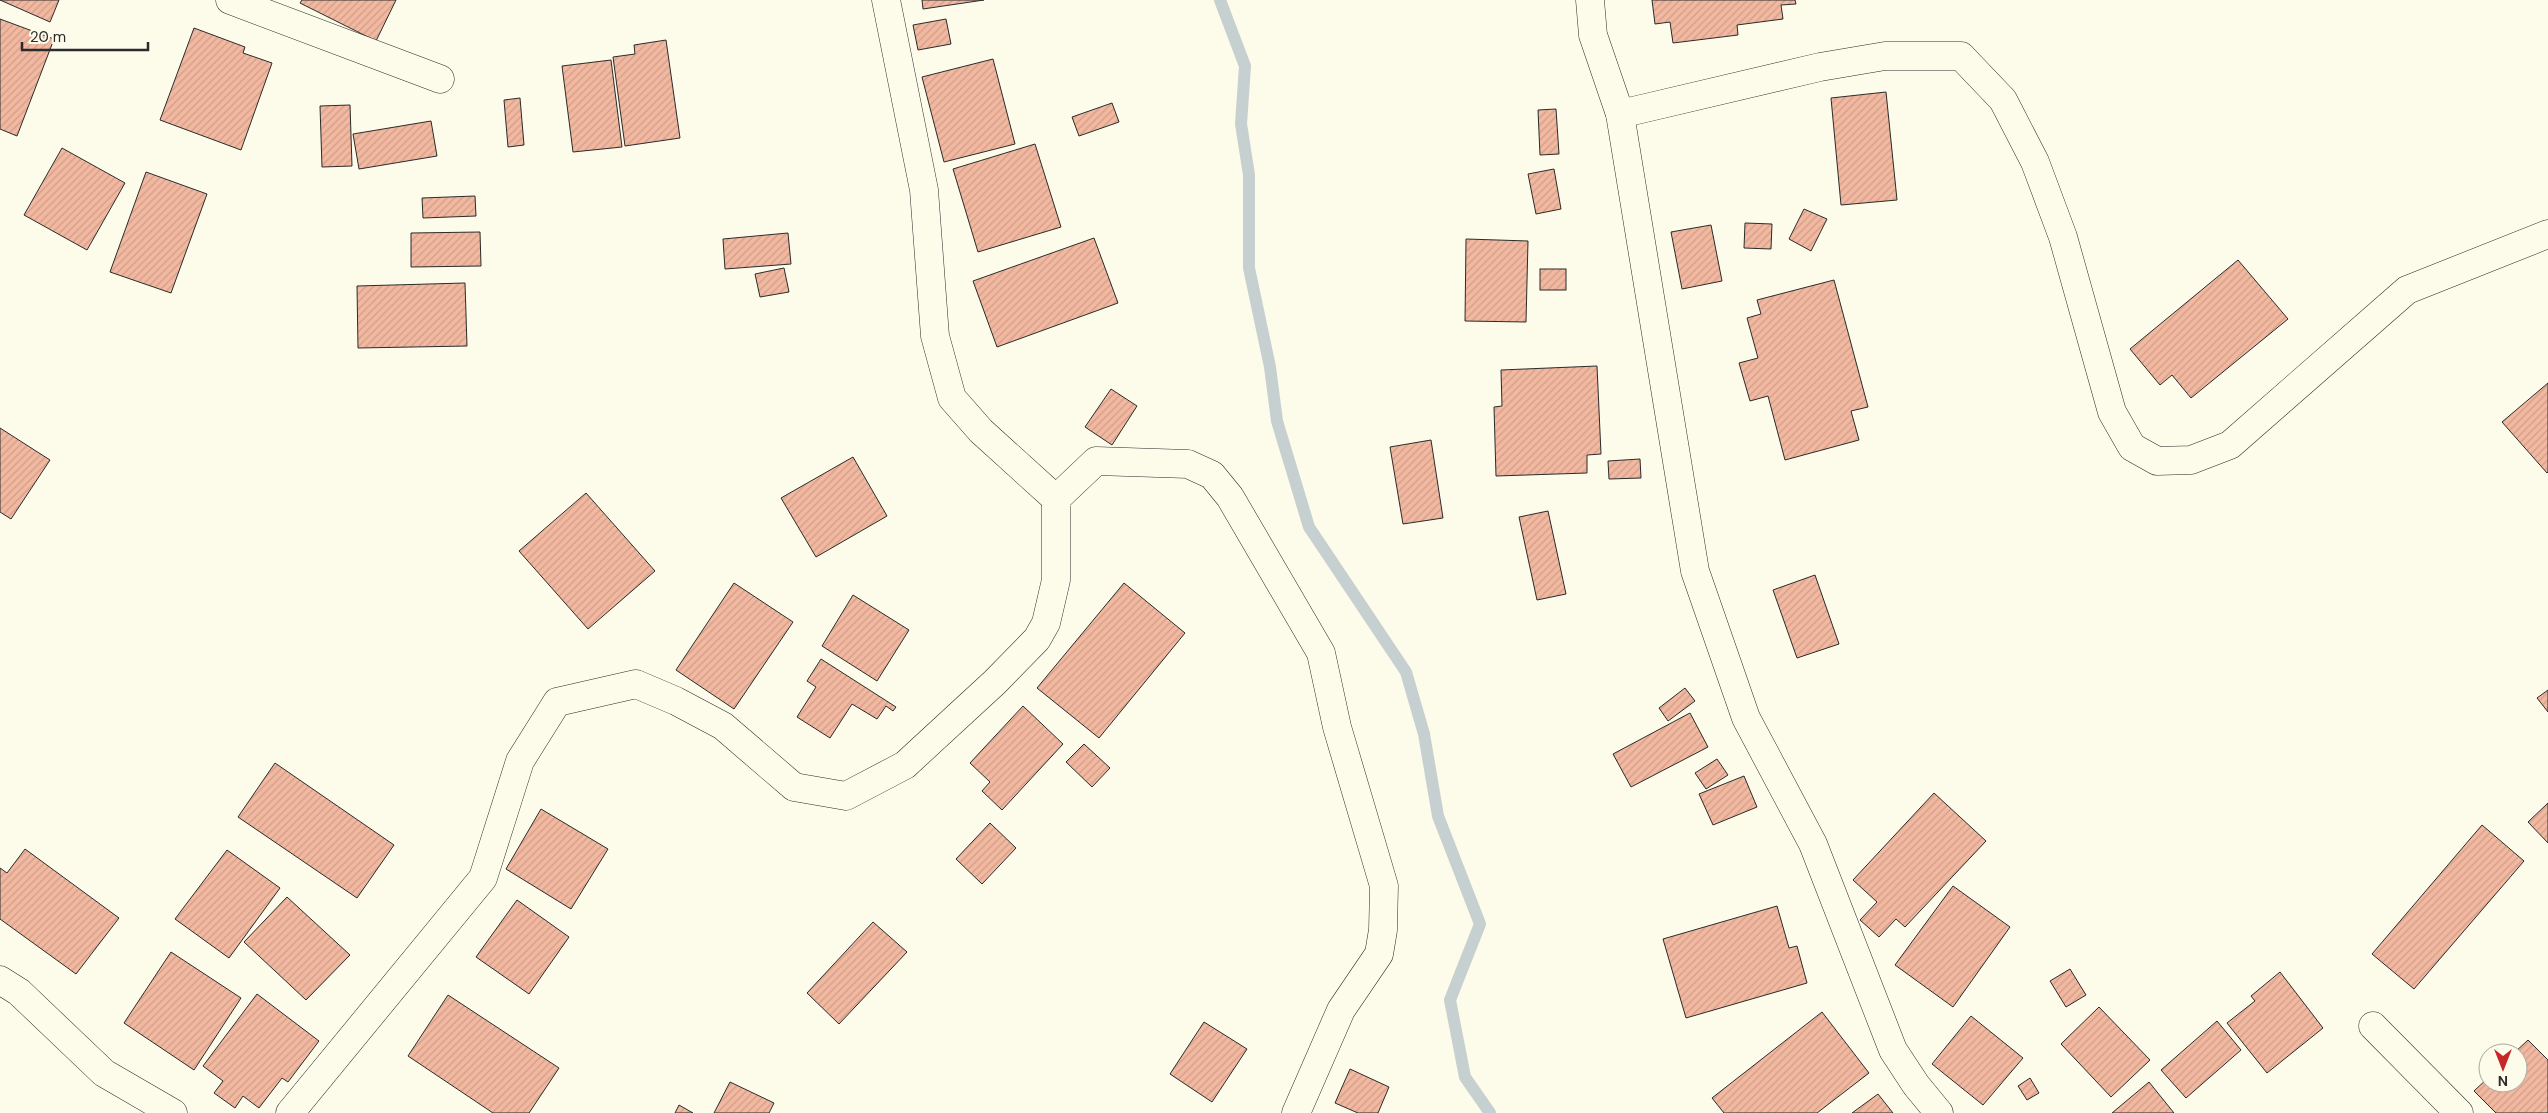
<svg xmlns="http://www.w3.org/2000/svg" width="2548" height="1113" font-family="'DM Sans',sans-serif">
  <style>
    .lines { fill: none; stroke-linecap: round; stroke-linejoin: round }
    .stream { stroke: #c7d0d0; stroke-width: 12 }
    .building { fill: url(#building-hatch); stroke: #2b2b2b }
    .street-casing { stroke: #2b2b2b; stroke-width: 29 }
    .street { stroke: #fdfbea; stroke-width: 28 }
  </style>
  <defs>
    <pattern id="building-hatch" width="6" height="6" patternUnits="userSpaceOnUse" patternTransform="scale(1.25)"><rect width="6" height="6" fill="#f2b8a0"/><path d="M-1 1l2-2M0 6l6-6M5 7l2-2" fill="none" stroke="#d09e8a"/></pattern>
  </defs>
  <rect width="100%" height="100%" fill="#fdfbea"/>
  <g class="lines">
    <polyline class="stream" points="1220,0 1245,66 1241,124 1249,175 1249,268 1270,367 1277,421 1309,527 1406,672 1424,734 1438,816 1480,924 1450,1000 1465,1077 1490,1113"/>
  </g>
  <g class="building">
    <polygon points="0,0 59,0 50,22"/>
    <polygon points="302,0 396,0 376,41 300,3"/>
    <polygon points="922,0 984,0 923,9"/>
    <polygon points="1652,0 1795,0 1796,4 1781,5 1783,19 1737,25 1738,35 1673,43 1670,22 1655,24"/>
    <polygon points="0,19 54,39 17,136 0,129"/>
    <polygon points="946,19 951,44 918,50 913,25"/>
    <polygon points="194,28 245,47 243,53 272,63 241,150 160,120"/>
    <polygon points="666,40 680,138 625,146 613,57 635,54 634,45"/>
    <polygon points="993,59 1015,144 944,162 922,77"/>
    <polygon points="611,60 622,147 573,152 562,66"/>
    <polygon points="1886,92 1897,200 1841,205 1831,98"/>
    <polygon points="520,98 524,145 508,147 504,100"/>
    <polygon points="1112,103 1119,122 1079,136 1072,117"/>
    <polygon points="350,105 352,166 322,167 320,106"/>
    <polygon points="1556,109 1559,154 1540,155 1538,110"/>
    <polygon points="431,121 437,156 359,169 353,134"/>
    <polygon points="1035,144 1061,227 978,252 953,169"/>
    <polygon points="62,148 125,183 87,250 24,215"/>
    <polygon points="1554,169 1561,209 1536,214 1528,174"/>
    <polygon points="146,172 207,194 171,293 110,272"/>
    <polygon points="475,196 476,216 423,218 422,198"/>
    <polygon points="1804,209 1827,219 1811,251 1789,239"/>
    <polygon points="1745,223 1772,224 1771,249 1744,248"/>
    <polygon points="1711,225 1722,281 1682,289 1671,232"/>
    <polygon points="480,232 481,266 411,267 411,233"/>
    <polygon points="788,233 791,264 725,269 723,239"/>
    <polygon points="1094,238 1118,303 997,347 973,281"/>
    <polygon points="1466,239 1528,241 1526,322 1465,321"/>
    <polygon points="2238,260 2288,319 2191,398 2172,375 2160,385 2130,349"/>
    <polygon points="784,268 789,292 760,297 755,274"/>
    <rect x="1540" y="269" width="26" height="21"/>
    <polygon points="1834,280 1868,407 1851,411 1859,440 1785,460 1768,396 1750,401 1739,363 1758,358 1747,318 1761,314 1757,300"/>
    <polygon points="465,283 467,346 358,348 357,286"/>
    <polygon points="1597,366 1601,454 1587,455 1587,473 1496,476 1494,407 1502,406 1501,370"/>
    <polygon points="2548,383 2548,472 2547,473 2502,422"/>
    <polygon points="1111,389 1137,406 1112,445 1085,427"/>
    <polygon points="0,428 50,460 11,519 0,512"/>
    <polygon points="1431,440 1443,518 1403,524 1390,447"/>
    <polygon points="853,457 887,516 816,557 781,498"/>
    <polygon points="1640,459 1641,478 1609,479 1608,461"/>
    <polygon points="586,493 655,571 588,629 519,551"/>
    <polygon points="1548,511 1566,594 1537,600 1519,517"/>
    <polygon points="1815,575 1839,644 1797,658 1773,590"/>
    <polygon points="734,583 793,622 734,709 676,670"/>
    <polygon points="1124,583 1185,633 1099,738 1037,688"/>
    <polygon points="853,595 909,630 877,681 822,646"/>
    <polygon points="821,659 896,707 893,711 886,706 877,719 852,704 830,738 797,717 816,687 807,681"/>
    <polygon points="1685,688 1695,701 1668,721 1659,708"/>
    <polygon points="2548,690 2548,712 2537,698"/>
    <polygon points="1023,706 1063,744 1002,810 982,791 990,782 970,763"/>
    <polygon points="1690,713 1708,747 1631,787 1613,754"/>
    <polygon points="1084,744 1110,768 1092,787 1066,762"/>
    <polygon points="1717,759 1728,775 1706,789 1695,773"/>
    <polygon points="275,763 394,845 357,898 238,817"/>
    <polygon points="1744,776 1757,807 1713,825 1699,794"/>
    <polygon points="1934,793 1986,841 1905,927 1896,919 1879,937 1860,920 1877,902 1853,880"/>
    <polygon points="2548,803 2548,843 2528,822"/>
    <polygon points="541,809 608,849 571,909 506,869"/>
    <polygon points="990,823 1016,848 982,884 956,859"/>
    <polygon points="2482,825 2524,861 2414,989 2372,954"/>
    <polygon points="25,849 119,918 76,974 0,919 0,868 7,873"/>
    <polygon points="227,850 280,888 229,958 175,919"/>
    <polygon points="1953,886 2010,927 1953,1007 1895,965"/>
    <polygon points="287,897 350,955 306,1000 244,942"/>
    <polygon points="517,900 569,937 529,994 476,957"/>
    <polygon points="1777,906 1789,948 1797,946 1807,983 1686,1018 1663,939"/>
    <polygon points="873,922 907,952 839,1024 807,993"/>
    <polygon points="171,952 241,998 194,1070 124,1023"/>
    <polygon points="2070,969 2086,995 2066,1007 2050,981"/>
    <polygon points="2280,972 2323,1028 2267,1073 2227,1023 2255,1001 2251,996"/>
    <polygon points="257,994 319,1041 288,1082 282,1078 259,1108 243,1096 235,1108 214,1093 223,1081 203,1066"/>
    <polygon points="448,995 559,1068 529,1113 493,1113 408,1056"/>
    <polygon points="2099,1007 2150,1060 2111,1097 2061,1044"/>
    <polygon points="1822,1012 1869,1073 1817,1113 1724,1113 1712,1098"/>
    <polygon points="1971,1016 2023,1058 1983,1105 1932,1064"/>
    <polygon points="2217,1021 2241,1050 2186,1098 2161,1070"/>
    <polygon points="1204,1022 1247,1049 1212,1102 1170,1074"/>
    <polygon points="2528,1040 2548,1060 2548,1113 2496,1113 2474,1091 2488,1078 2488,1083 2518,1083 2518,1053 2514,1053"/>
    <polygon points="1350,1069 1389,1087 1378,1113 1358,1113 1335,1103"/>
    <polygon points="2030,1078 2039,1093 2027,1100 2018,1086"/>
    <polygon points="730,1082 774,1103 769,1113 714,1113"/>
    <polygon points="2149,1082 2174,1113 2112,1113"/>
    <polygon points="1878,1094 1893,1113 1852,1113"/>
    <polygon points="679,1105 693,1113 675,1113"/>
  </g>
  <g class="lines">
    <g class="street-casing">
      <g id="street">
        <polyline points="230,0 440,79"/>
        <polyline points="886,0 924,190 935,336 952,398 981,431 1056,499"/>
        <polyline points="1590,0 1593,35 1620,114 1695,571 1746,718 1813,844 1893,1050 1916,1085 1939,1113"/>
        <polyline points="1620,114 1820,67 1885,56 1961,56 2003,100 2035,162 2063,237 2112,412 2132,447 2157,461 2191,460 2230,445 2407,290 2548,234"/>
        <polyline points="0,980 19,992 104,1073 173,1113"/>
        <polyline points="2373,1026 2459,1113"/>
        <polyline points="290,1113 483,878 520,761 557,702 636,684 676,701 723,726 794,787 846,796 905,765 995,682 1037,639 1046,623 1056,580 1056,499 1096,461 1188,464 1212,475 1230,497 1321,653 1337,727 1384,886 1383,930 1379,954 1341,1010 1296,1113"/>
      </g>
    </g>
    <use href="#street" class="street"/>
  </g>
  <g transform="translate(2503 1068) rotate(180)"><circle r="24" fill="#fdfbea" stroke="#a9a89e"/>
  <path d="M0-4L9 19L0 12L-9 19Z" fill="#c62828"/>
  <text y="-8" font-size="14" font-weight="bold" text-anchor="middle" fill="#2b2b2b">N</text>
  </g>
  <path d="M22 42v8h126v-8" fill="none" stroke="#2b2b2b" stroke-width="2.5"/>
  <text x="30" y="42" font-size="15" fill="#2b2b2b" stroke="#fdfbea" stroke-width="4" paint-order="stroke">20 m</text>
</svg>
